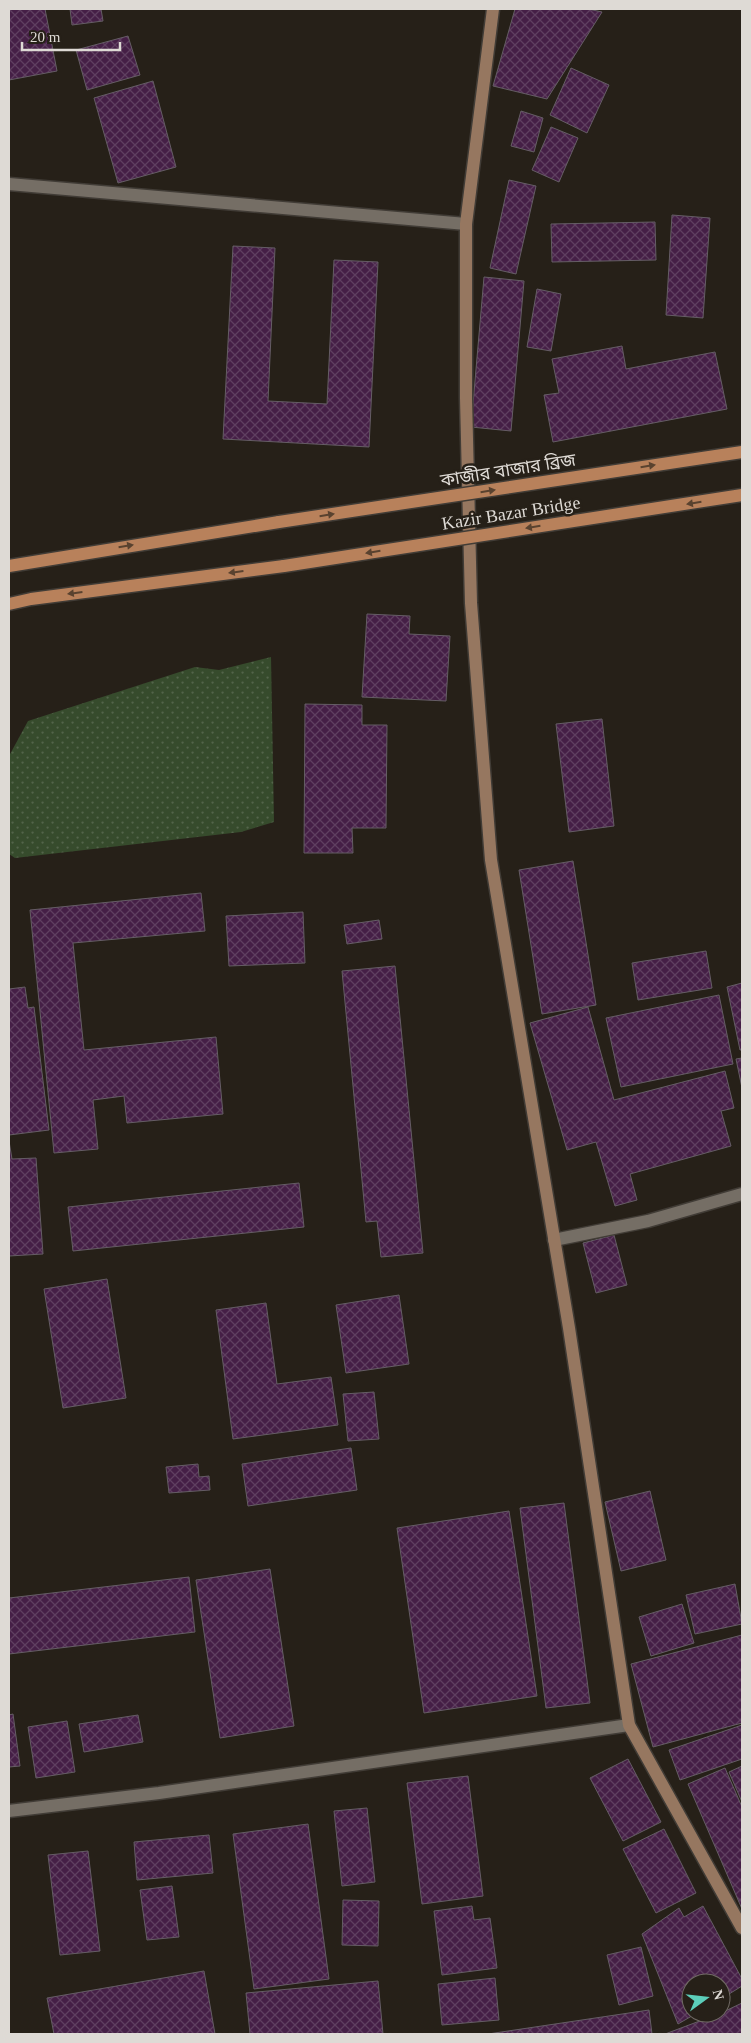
<svg xmlns="http://www.w3.org/2000/svg" width="751" height="2043" font-family="'Times New Roman','Noto Sans Bengali',serif">
  <style>
    .grass { fill: url(#grass-dots) }
    .building { fill: url(#building-cross-hatch); stroke: #655d65 }
    .lines { fill: none; stroke-linecap: round; stroke-linejoin: round }
    .street-casing { stroke: #413c36; stroke-width: 15 }
    .secondary-casing { stroke: #413c36; stroke-width: 15 }
    .primary-casing { stroke: #413c36; stroke-width: 15 }
    .street { stroke: #756e65; stroke-width: 12 }
    .secondary { stroke: #967760; stroke-width: 12 }
    .primary { stroke: #b8815b; stroke-width: 12 }
    .primary-bridge-casing { stroke: #413c36; stroke-width: 15; stroke-linecap: butt }
    .primary-bridge { stroke: #b8815b; stroke-width: 12 }
    .oneway { fill: #59422f }
    .labels { text-anchor: middle; dominant-baseline: central; stroke-width: 5; stroke-linejoin: round; paint-order: stroke }
    .street-label { font-size: 18px; fill: #dedad5; stroke: #262018 }
  </style>
  <defs>
    <pattern id="grass-dots" width="8" height="8" patternUnits="userSpaceOnUse" patternTransform="scale(1.25)"><rect width="8" height="8" fill="#364b2c"/><path d="M2 2h.1M6 6h.1" fill="none" stroke="#53644a" stroke-width="1.8" stroke-linecap="round"/></pattern>
    <pattern id="building-cross-hatch" width="8" height="8" patternUnits="userSpaceOnUse" patternTransform="scale(1.25)"><rect width="8" height="8" fill="#451f46"/><path d="M0 0l8 8M0 8l8-8" fill="none" stroke="#5f3f60"/></pattern>
  </defs>
  <rect width="100%" height="100%" fill="#262018"/>
  <polygon class="grass" points="271,657 274,822 241,832 15,858 9,854 9,756 28,721 195,667 219,670"/>
  <g class="building">
    <polygon points="9,9 45,9 57,71 9,80"/>
    <polygon points="70,9 101,9 103,21 72,25"/>
    <polygon points="515,9 588,9 602,12 547,99 493,86"/>
    <polygon points="128,36 140,75 87,90 76,50"/>
    <polygon points="571,68 609,85 587,133 550,115"/>
    <polygon points="153,81 176,167 118,183 94,98"/>
    <polygon points="521,111 543,118 534,152 511,146"/>
    <polygon points="551,127 578,138 559,182 532,170"/>
    <polygon points="509,180 536,186 516,274 490,268"/>
    <polygon points="672,215 710,218 703,318 666,315"/>
    <polygon points="655,222 656,260 552,262 551,224"/>
    <polygon points="233,246 275,248 268,401 327,404 334,260 378,262 369,447 223,439"/>
    <polygon points="484,277 524,281 511,431 471,427"/>
    <polygon points="537,289 561,294 551,351 527,347"/>
    <polygon points="622,346 626,369 715,352 727,409 553,442 544,395 559,393 552,359"/>
    <polygon points="367,614 410,616 409,634 450,636 446,701 362,697"/>
    <polygon points="305,704 362,705 362,725 387,725 386,828 352,828 353,853 304,853"/>
    <polygon points="602,719 614,826 569,832 556,724"/>
    <polygon points="573,861 596,1005 542,1014 519,870"/>
    <polygon points="201,893 205,931 73,943 84,1050 216,1037 223,1114 127,1123 124,1096 93,1100 98,1149 54,1153 30,910"/>
    <polygon points="303,912 305,963 229,966 226,916"/>
    <polygon points="379,920 382,939 347,944 344,925"/>
    <polygon points="706,951 712,988 638,1000 632,963"/>
    <polygon points="395,966 423,1253 381,1257 377,1221 366,1222 342,971"/>
    <polygon points="742,983 742,1050 740,1050 727,987"/>
    <polygon points="25,987 28,1008 34,1007 49,1130 9,1135 9,989"/>
    <polygon points="719,995 733,1064 621,1087 606,1018"/>
    <polygon points="588,1007 614,1100 725,1071 734,1108 721,1111 731,1146 630,1174 637,1200 615,1206 596,1142 567,1150 530,1023"/>
    <polygon points="742,1058 742,1088 736,1059"/>
    <polygon points="9,1141 12,1159 36,1158 43,1254 9,1256"/>
    <polygon points="299,1183 304,1227 73,1251 68,1207"/>
    <polygon points="614,1235 627,1285 596,1293 583,1243"/>
    <polygon points="107,1279 126,1398 63,1408 44,1289"/>
    <polygon points="399,1295 409,1364 346,1373 336,1305"/>
    <polygon points="266,1303 277,1384 331,1377 338,1425 233,1439 216,1310"/>
    <polygon points="374,1392 379,1439 348,1441 343,1394"/>
    <polygon points="351,1448 357,1490 248,1506 242,1464"/>
    <polygon points="198,1464 199,1477 209,1476 210,1490 169,1493 166,1467"/>
    <polygon points="650,1491 666,1560 621,1571 605,1502"/>
    <polygon points="564,1503 590,1703 546,1708 520,1508"/>
    <polygon points="509,1511 537,1696 424,1713 397,1528"/>
    <polygon points="270,1569 294,1726 220,1738 196,1580"/>
    <polygon points="189,1577 195,1632 9,1654 9,1598"/>
    <polygon points="735,1584 742,1624 695,1634 686,1595"/>
    <polygon points="682,1604 694,1643 651,1656 639,1617"/>
    <polygon points="742,1635 742,1723 653,1747 631,1664"/>
    <polygon points="13,1714 20,1766 9,1767 9,1715"/>
    <polygon points="138,1715 143,1742 84,1752 79,1724"/>
    <polygon points="67,1721 75,1772 36,1778 28,1727"/>
    <polygon points="742,1725 742,1759 680,1780 669,1750"/>
    <polygon points="628,1759 661,1822 623,1841 590,1778"/>
    <polygon points="742,1766 742,1802 729,1772"/>
    <polygon points="725,1768 742,1807 742,1909 688,1784"/>
    <polygon points="468,1776 483,1896 422,1904 407,1783"/>
    <polygon points="367,1808 375,1882 342,1886 334,1811"/>
    <polygon points="308,1824 329,1979 254,1989 233,1834"/>
    <polygon points="664,1829 696,1893 656,1913 623,1849"/>
    <polygon points="209,1835 213,1873 137,1880 134,1842"/>
    <polygon points="88,1851 100,1951 60,1955 48,1855"/>
    <polygon points="172,1886 179,1937 147,1940 140,1890"/>
    <polygon points="343,1900 379,1901 378,1946 342,1945"/>
    <polygon points="472,1906 474,1920 490,1918 497,1968 442,1975 434,1911"/>
    <polygon points="703,1906 742,1979 742,1986 721,1999 721,1983 691,1983 691,2013 697,2013 678,2024 642,1934 679,1908 684,1917"/>
    <polygon points="641,1947 653,1996 619,2005 607,1955"/>
    <polygon points="204,1971 215,2034 54,2034 47,1998"/>
    <polygon points="495,1978 499,2020 442,2025 438,1984"/>
    <polygon points="378,1981 383,2034 250,2034 246,1993"/>
    <polygon points="742,2003 742,2034 665,2034 721,2013"/>
    <polygon points="649,2010 652,2034 488,2034"/>
  </g>
  <g class="lines">
    <g class="street-casing">
      <g id="street">
        <polyline points="9,184 466,224"/>
        <polyline points="554,1240 648,1221 742,1194"/>
        <polyline points="9,1811 159,1793 629,1725"/>
      </g>
    </g>
    <g class="secondary-casing">
      <polyline id="secondary" points="493,9 466,224 466,398 471,603 491,860 569,1328 629,1725 742,1928"/>
    </g>
    <g class="primary-casing">
      <g id="primary">
        <polyline points="9,566 279,522"/>
        <polyline points="9,604 31,599 284,566"/>
      </g>
    </g>
    <use href="#street" class="street"/>
    <use href="#secondary" class="secondary"/>
    <use href="#primary" class="primary"/>
    <g class="primary-bridge-casing">
      <g id="primary-bridge">
        <polyline points="279,522 742,452"/>
        <polyline points="284,566 742,495"/>
      </g>
    </g>
    <use href="#primary-bridge" class="primary-bridge"/>
  </g>
  <defs><path id="oneway-solid" d="M-6-.8H1V-3.2L6.5 0L1 3.2V.8H-6Z" transform="scale(1.25)"/></defs>
  <g class="oneway">
    <use href="#oneway-solid" transform="translate(648 466) rotate(-9)"/>
    <use href="#oneway-solid" transform="translate(488 491) rotate(-9)"/>
    <use href="#oneway-solid" transform="translate(694 503) rotate(171)"/>
    <use href="#oneway-solid" transform="translate(327 515) rotate(-9)"/>
    <use href="#oneway-solid" transform="translate(533 527) rotate(171)"/>
    <use href="#oneway-solid" transform="translate(126 546) rotate(-9)"/>
    <use href="#oneway-solid" transform="translate(373 552) rotate(171)"/>
    <use href="#oneway-solid" transform="translate(236 572) rotate(173)"/>
    <use href="#oneway-solid" transform="translate(75 593) rotate(173)"/>
  </g>
  <g class="labels">
    <g class="street-label">
      <text transform="translate(508 470) rotate(-9)">কাজীর বাজার ব্রিজ</text>
      <text transform="translate(511 513) rotate(-9)">Kazir Bazar Bridge</text>
    </g>
  </g>
  <rect width="751" height="2043" fill="none" stroke="#dedad5" stroke-width="20"/>
  <g transform="translate(706 1998) rotate(75)"><circle r="24" fill="#262018" stroke="#706a64"/>
  <path d="M0-4L9 19L0 12L-9 19Z" fill="#5cceba"/>
  <text y="-8" font-size="14" font-weight="bold" text-anchor="middle" fill="#dedad5">N</text>
  </g>
  <path d="M22 42v8h98v-8" fill="none" stroke="#dedad5" stroke-width="2.5"/>
  <text x="30" y="42" font-size="15" fill="#dedad5" stroke="#262018" stroke-width="4" paint-order="stroke">20 m</text>
</svg>
